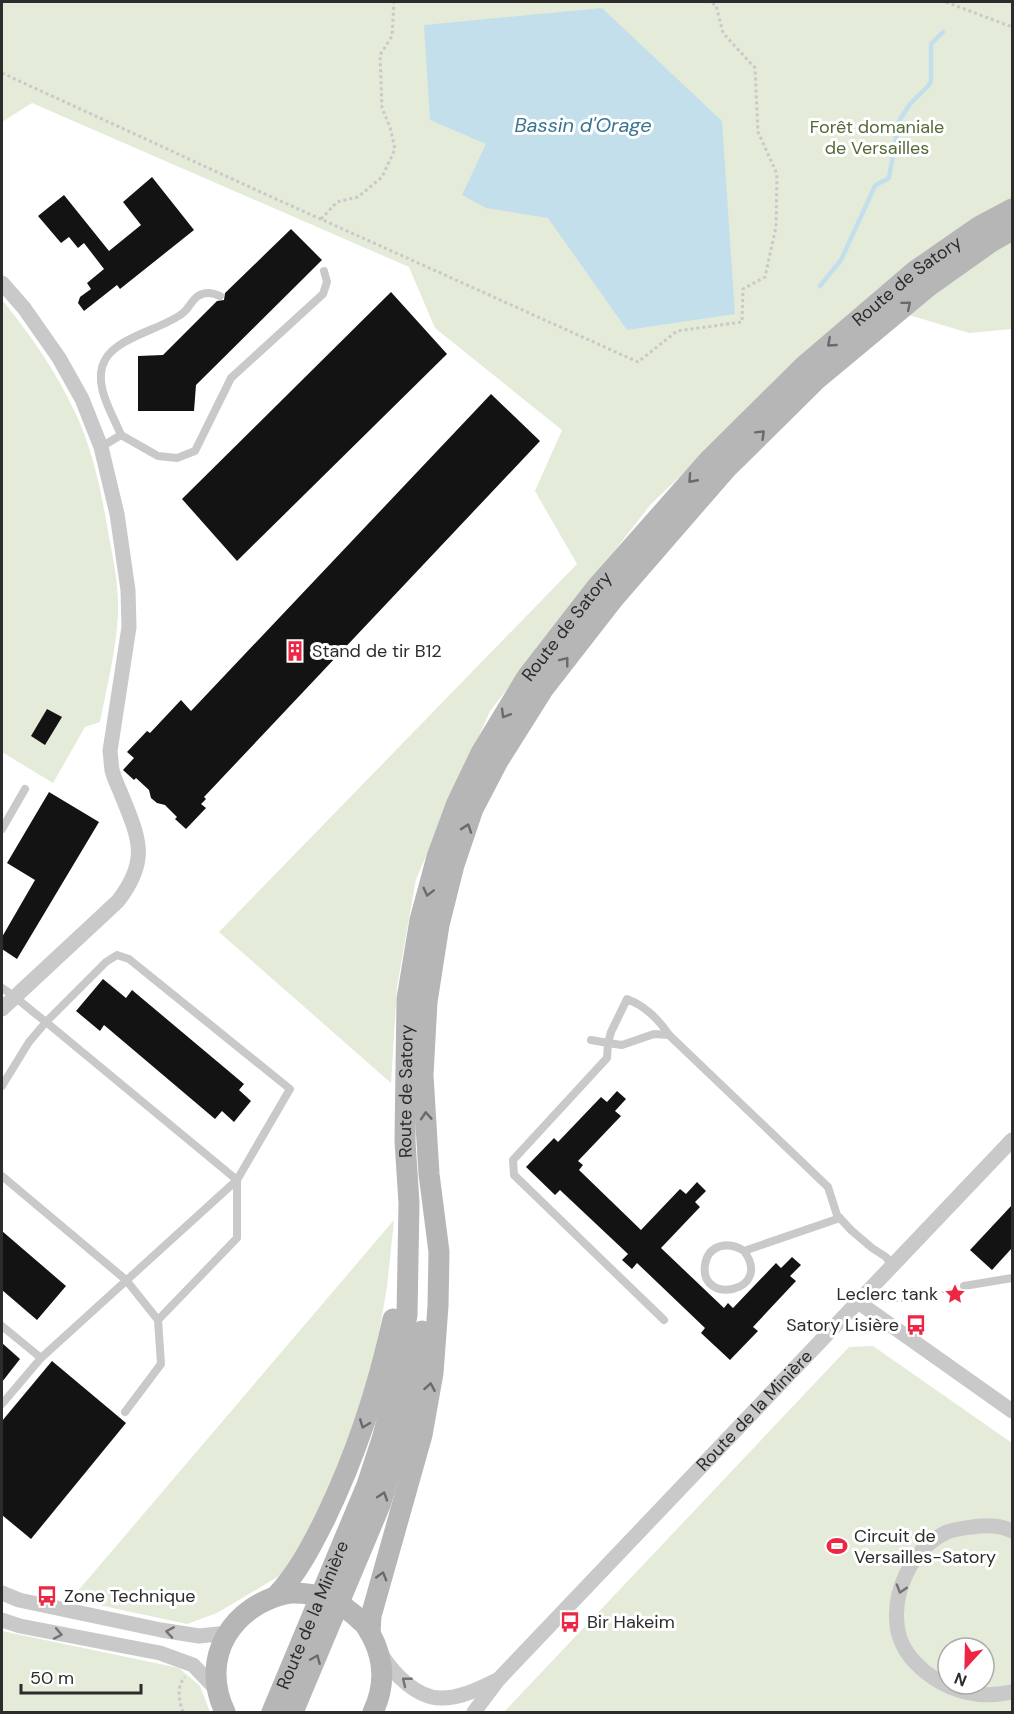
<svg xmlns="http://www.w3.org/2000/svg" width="1014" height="1714" font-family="'DM Sans',sans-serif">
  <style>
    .green { fill: #e4ebd9; fill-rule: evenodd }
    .water { fill: #c4dfec }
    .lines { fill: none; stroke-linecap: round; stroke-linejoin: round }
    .stream { stroke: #c4dfec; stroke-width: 4.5 }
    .building { fill: #131313 }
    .path { stroke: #c9c9c9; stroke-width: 3; stroke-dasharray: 3 3; stroke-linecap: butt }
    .service { stroke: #c9c9c9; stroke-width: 8 }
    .minor { stroke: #c9c9c9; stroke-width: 15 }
    .secondary { stroke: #b6b6b6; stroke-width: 21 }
    .secondary-bridge { stroke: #b6b6b6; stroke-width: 21 }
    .oneway { stroke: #6a6a6a }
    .oneway2 { stroke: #737373 }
    .labels { text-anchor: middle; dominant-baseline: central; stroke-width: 6; stroke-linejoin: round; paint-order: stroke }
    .park-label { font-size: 18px; fill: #536939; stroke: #fff }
    .street-label { font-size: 18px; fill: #2c2c2c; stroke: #fff }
    .poi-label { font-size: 18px; fill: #2c2c2c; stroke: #fff; text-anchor: start }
    .water-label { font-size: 20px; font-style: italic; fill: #387591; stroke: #fff }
  </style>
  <rect width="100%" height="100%" fill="#fff"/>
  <g class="green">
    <polygon points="2,2 1012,2 1012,329 969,333 872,304 751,409 651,504 490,711 416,879 397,987 391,1083 219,932 577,564 535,491 562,430 435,328 409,267 32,103 2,122"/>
    <path d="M2,300c28,34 53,70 72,110 19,39 28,85 35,127 5,25 10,51 9,77 -2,37 -11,72 -18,108l-15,5 -32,56 -51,-31z"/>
    <polygon points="394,1220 387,1287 375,1355 354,1425 331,1491 284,1573 217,1613 187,1624 71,1599"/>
    <path d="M873,1346l139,97v269h-508l345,-365zM948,1648h36v36h-36z"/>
    <polygon points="2,1631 179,1668 200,1686 210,1712 2,1712"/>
  </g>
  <polygon class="water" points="602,8 722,121 735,314 627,330 548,218 486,208 462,195 486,144 430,120 424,25"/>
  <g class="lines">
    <path class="stream" d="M820,286l21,-26 34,-74c5,-5 9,-4 14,-8l10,-57 11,-17 18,-18 3,-5v-37l12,-12"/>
  </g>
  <g class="building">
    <polygon points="152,177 194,230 120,289 117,285 84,311 78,303 80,297 91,289 87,283 104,269 84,243 78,248 69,237 61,243 38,216 64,195 109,251 141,225 123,202"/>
    <polygon points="291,229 322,260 196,385 194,411 138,411 138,356 163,355 217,301 224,300 225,293"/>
    <polygon points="391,292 447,354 237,561 182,499"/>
    <polygon points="491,394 540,441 204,797 206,799 201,804 206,808 186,829 175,819 177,817 165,805 157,803 151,798 149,790 136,778 134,780 123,770 134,758 127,752 147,731 150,733 181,700 191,711"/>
    <polygon points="47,709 62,717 45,745 31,736"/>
    <polygon points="49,792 99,822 17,959 2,949 2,937 35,880 7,863"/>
    <polygon points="103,979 126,998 132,990 244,1084 239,1090 251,1101 234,1122 222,1111 215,1119 104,1025 100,1031 76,1011"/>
    <polygon points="617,1091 626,1099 615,1111 621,1116 578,1161 583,1165 579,1170 641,1230 680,1189 686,1194 697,1182 706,1191 695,1202 700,1207 661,1248 724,1308 728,1303 733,1308 776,1263 781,1268 792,1257 801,1265 790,1276 796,1281 753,1327 758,1331 730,1360 701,1333 705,1328 637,1263 632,1269 622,1260 628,1254 560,1190 555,1195 526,1167 554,1138 558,1142 601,1097 607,1102"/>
    <polygon points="1012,1205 1012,1248 992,1270 970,1250"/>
    <polygon points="2,1231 66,1286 37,1320 2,1290"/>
    <polygon points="2,1343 20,1359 2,1382"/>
    <polygon points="52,1361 126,1423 31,1539 2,1515 2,1421"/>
  </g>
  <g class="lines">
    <g class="path">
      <polyline points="946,2 1012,27"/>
      <polyline points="2,73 265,194 638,362 677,331 742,322 743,289 765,277 776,227 777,174 758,132 755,68 723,33 716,5 708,2"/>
      <polyline points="321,219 337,202 358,197 382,177 395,149 390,127 382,108 380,55 392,36 394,2"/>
      <polyline points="883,1301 911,1300 953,1289"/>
      <path d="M183,1712c-4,-11 -7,-26 2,-35"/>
    </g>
    <g class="service">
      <path d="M121,435c-9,-22 -29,-52 -16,-75 12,-23 58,-31 78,-47 6,-5 9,-13 15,-17 8,-5 15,-3 22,0"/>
      <polyline points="101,447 121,435 158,456 177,458 195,451 231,378 323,294 327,282 324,271"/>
      <polyline points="2,829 25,789"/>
      <path d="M2,988c16,10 29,23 44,34l191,158v58l-79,82"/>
      <polyline points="669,1035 828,1187 837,1215 851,1230 872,1248 886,1257 892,1266"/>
      <path d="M591,1040l17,3 3,-11 16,-33c19,7 32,21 42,36l-15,-1 -32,11 -14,-2 -1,15 -94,102 1,15 150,145"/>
      <polyline points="2,1086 29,1042 46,1022 106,962 117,955 129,959 290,1089 237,1180 41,1358 2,1404"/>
      <polyline points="2,1176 126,1280 158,1320 161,1364 125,1412"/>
      <path d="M744,1251c-15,-10 -36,-7 -39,14 -6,41 69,27 39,-14l96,-33"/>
      <polyline points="964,1286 1012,1278"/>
      <polyline points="2,1326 41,1358"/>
    </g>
    <g class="minor">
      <path d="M2,283l22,25 35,50 23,41 19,48 16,67 11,76 1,37 -19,124c1,6 1,13 2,19 2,9 7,18 10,26 18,44 27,65 -4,105l-116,108"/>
      <polyline points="858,1302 1012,1411"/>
      <path d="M1012,1531c-12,-6 -26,-6 -40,-4 -9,1 -19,2 -27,6 -34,17 -54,60 -47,98 7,33 45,59 78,63 12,2 25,0 36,-2"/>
      <polyline points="2,1593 19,1600 161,1630 199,1636 228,1633"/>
      <polyline points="2,1620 20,1626 160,1653 193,1665 218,1691"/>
      <path d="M381,1654c12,19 36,45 61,44 19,0 36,-9 53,-17"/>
      <path id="s1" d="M474,1712l24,-32 514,-540"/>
    </g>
    <g class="secondary">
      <path d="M276,1596c21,-22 35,-49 49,-77 31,-64 53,-131 68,-200"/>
      <path d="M363,1622c20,28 25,59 10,90"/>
      <polyline points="370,1633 371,1616 422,1435 433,1373 438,1306 439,1252 429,1174 423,1075 427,1002 439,925 454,865 473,809 498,761 544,688 614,598 726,469 816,380 929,286 991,242 1012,230"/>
      <path d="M225,1712c-26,-55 7,-107 64,-119"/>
      <path id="s2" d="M272,1712l95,-227 16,-49 11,-44 13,-77 2,-112 -4,-62 2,-142 13,-79 17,-63 20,-54 24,-50 46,-76 69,-89 113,-128 95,-94 111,-95 65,-45 32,-17"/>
      <polyline points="293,1712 380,1505 405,1425 421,1349 422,1331"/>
    </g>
    <path class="secondary-bridge" d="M289,1593c30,-1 52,8 73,29"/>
  </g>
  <defs><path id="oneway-chevron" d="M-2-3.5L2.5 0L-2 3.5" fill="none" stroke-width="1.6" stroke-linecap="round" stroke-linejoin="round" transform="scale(1.5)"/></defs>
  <g class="oneway">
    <use href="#oneway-chevron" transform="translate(907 305) rotate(-40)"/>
    <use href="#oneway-chevron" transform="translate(831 343) rotate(139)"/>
    <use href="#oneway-chevron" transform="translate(761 434) rotate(-45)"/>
    <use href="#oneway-chevron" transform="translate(692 479) rotate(132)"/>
    <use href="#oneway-chevron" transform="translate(565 661) rotate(-52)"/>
    <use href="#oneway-chevron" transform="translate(505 714) rotate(121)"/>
    <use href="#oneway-chevron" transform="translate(467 828) rotate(-71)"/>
    <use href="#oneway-chevron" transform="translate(428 892) rotate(104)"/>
    <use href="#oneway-chevron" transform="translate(426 1116) rotate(-94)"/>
    <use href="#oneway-chevron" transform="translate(430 1387) rotate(-80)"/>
    <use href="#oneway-chevron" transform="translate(364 1424) rotate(111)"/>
    <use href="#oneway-chevron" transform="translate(383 1496) rotate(-72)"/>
    <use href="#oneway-chevron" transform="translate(382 1576) rotate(-74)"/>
    <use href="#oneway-chevron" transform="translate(316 1659) rotate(-67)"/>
  </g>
  <g class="oneway2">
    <use href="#oneway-chevron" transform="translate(901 1589) rotate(107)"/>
    <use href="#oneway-chevron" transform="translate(170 1632) rotate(-171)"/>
    <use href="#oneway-chevron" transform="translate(58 1634) rotate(11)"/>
    <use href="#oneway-chevron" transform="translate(406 1681) rotate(-141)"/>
  </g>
  <defs>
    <g id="building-bare" transform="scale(1.62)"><path d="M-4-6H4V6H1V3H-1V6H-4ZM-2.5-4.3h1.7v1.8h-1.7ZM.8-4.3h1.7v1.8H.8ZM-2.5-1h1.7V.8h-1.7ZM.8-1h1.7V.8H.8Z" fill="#ec2643" stroke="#fff" stroke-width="2.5" paint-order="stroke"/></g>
    <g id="sight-bare" transform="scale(1.62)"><path d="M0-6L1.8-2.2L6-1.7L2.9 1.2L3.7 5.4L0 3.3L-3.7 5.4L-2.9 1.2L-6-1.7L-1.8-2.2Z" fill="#ec2643" stroke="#fff" stroke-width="2.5" paint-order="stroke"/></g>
    <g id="bus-bare" transform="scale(1.62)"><path d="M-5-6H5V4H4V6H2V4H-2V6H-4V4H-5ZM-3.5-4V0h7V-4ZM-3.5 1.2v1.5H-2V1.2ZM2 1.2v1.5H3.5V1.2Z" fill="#ec2643" stroke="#fff" stroke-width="2.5" paint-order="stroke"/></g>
    <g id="stadium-bare" transform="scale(1.62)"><path d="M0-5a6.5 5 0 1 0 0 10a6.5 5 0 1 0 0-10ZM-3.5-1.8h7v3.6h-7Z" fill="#ec2643" stroke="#fff" stroke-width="2.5" paint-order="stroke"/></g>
  </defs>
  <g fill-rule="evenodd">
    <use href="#building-bare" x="295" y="651"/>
    <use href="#sight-bare" x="955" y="1294"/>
    <use href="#bus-bare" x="916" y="1325"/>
    <use href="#stadium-bare" x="837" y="1546"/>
    <use href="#bus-bare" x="47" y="1596"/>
    <use href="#bus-bare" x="570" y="1622"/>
  </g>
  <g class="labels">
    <g class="park-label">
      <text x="877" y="127">Forêt domaniale<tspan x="877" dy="21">de Versailles</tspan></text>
    </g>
    <g class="street-label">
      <text stroke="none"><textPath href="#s2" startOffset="1635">Route de Satory</textPath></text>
      <text stroke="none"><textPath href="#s2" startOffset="1149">Route de Satory</textPath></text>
      <text stroke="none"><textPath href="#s2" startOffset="645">Route de Satory</textPath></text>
      <text stroke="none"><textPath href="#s1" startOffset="412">Route de la Minière</textPath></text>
      <text stroke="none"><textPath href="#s2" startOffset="105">Route de la Minière</textPath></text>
    </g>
    <g class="poi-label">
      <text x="312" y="651">Stand de tir B12</text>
      <text x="938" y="1294" text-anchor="end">Leclerc tank</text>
      <text x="899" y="1325" text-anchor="end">Satory Lisière</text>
      <text x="854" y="1536">Circuit de<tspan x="854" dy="21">Versailles-Satory</tspan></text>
      <text x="64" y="1596">Zone Technique</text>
      <text x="587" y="1622">Bir Hakeim</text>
    </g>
    <g class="water-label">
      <text x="583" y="125">Bassin d'Orage</text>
    </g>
  </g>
  <rect width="1014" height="1714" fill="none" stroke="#2c2c2c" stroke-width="6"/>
  <g transform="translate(966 1666) rotate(202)"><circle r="28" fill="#ffffff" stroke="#ababab" stroke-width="1.5"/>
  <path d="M0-4.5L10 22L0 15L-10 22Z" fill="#ec2643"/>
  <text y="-9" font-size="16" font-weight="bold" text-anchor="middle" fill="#2c2c2c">N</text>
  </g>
  <path d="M21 1684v9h120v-9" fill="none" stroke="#2c2c2c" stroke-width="3"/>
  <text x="30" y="1684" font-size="18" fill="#2c2c2c" stroke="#ffffff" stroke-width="4.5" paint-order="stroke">50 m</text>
</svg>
